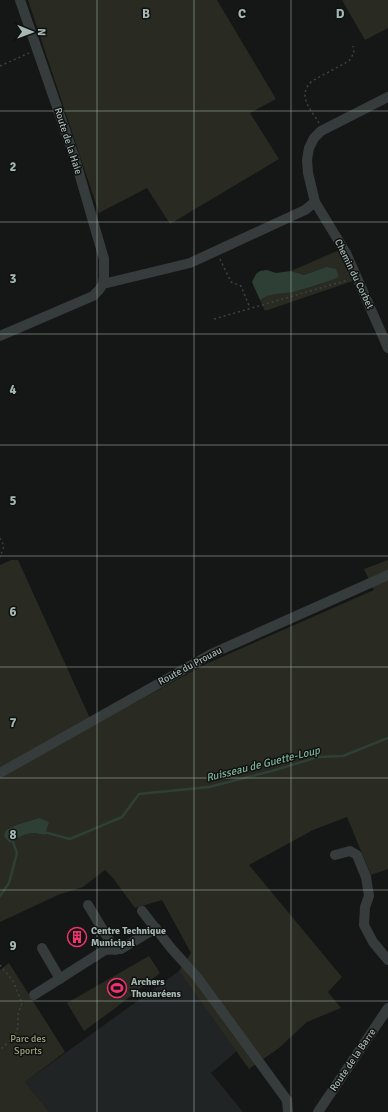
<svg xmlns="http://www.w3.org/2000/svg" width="388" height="1112" font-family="Signika,sans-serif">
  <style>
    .built { fill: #212424 }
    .green { fill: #292a21; fill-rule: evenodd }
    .water { fill: #2e4036 }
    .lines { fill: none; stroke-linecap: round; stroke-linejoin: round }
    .stream { stroke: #2e4036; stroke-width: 2.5 }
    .path { stroke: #3c4341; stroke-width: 1.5; stroke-dasharray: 2 3; stroke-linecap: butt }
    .minor { stroke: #363c3b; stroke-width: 10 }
    .grid { fill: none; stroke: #a7b7b2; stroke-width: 1; stroke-opacity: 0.55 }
    .labels { text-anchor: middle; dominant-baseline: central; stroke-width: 3; stroke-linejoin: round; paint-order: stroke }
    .street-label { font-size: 10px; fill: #a7b7b2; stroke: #101212 }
    .poi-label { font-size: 10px; font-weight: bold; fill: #a7b7b2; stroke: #101212; text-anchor: start }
    .park-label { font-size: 10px; fill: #a0a27e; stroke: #101212 }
    .water-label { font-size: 11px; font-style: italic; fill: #7eb297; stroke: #101212 }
    .grid-label { font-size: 13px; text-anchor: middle; font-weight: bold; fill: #a7b7b2; stroke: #101212; stroke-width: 3; stroke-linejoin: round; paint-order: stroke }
  </style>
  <rect width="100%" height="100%" fill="#151717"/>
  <polygon class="built" points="179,971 237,1051 211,1073 243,1112 49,1112 25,1082"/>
  <g class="green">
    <polygon points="28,0 217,0 276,99 250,113 279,159 170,224 147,188 99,213"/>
    <polygon points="342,0 388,0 388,28 365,40"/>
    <path d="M339,250l14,31 -88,30 -5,-11c8,-7 20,-6 30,-8 10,-1 21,-5 31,-8l5,-17 -22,8 -13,-4z"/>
    <path d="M11,560h7l75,165 115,-62 166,-73 -10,-21 24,-9v309l-17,6 -24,-58 -34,13 -64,35 93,112 -14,15 13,16 -34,14 -28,26 -30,21 -70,-98 12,-18 -29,-53 -27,8 -22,-30 -8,-8 -22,17 -25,8 -58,27v-357zM39,818l6,17c-17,-4 -20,-1 -35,8l-4,-13 10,-5z"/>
    <polygon points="149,956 160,973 114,1009 84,1031 67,1003"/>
    <polygon points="9,963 65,1052 25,1082 49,1112 0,1112 0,970"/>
  </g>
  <g class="water">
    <path d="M326,267l10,2 3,8c-15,6 -30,11 -46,15 -11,2 -24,1 -33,8l-8,-18 4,-8 4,-3 7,-1 9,3 15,-2 13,4z"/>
    <path d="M39,818l10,4 -4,13c-17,-4 -20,-1 -35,8l-6,-7 2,-6 10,-5z"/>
  </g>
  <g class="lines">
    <g class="stream">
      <polyline points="44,832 70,839 122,817 139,794 209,787 272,771 318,757 343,756 388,738"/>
      <polyline points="0,896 9,883 17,853 12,839"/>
    </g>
    <g class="path">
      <polyline points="0,66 29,53"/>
      <path d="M319,123c-8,-14 -23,-27 -7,-42l37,-20 5,-8 -1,-7"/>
      <polyline points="220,259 231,282 241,286 250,308"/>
      <polyline points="214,319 348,280"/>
      <polyline points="0,538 4,546 0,557"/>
      <polyline points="0,965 13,981 22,1003 18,1014 18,1027 15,1036 0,1050"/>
    </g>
    <g class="minor">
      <polyline points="388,97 321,131 314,138 309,148 307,160 308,173 315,202 346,253 388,348"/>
      <polyline points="103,284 190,263 305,210 315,202"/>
      <polyline points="0,336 93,296 99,290 103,284 104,277 104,259 75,159 20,0"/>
      <polyline points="0,773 211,654 388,575"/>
      <polyline points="335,855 350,851 357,855 366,877 369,896 365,907 364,925 373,942 388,960"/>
      <polyline points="88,905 115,950"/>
      <polyline points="142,911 171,948 197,977 287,1100 288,1112"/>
      <polyline points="42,948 60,979"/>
      <polyline points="34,995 105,950 121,949 156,928"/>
      <polyline points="318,1112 388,1008"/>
    </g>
  </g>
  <path class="grid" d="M97,0v1112M194,0v1112M291,0v1112M0,111h388M0,222h388M0,334h388M0,445h388M0,556h388M0,667h388M0,778h388M0,890h388M0,1001h388"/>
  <defs>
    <g id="building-ring" transform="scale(1)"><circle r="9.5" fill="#101212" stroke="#f23270" stroke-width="1.5"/><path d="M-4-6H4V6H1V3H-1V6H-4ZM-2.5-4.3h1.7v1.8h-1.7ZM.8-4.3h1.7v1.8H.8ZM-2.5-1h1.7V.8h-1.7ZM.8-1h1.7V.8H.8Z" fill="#f23270"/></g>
    <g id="stadium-ring" transform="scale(1)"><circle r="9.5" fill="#101212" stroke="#f23270" stroke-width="1.5"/><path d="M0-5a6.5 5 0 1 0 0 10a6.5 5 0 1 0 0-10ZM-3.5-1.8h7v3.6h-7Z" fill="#f23270"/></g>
  </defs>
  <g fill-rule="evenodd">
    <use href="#building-ring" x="77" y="937"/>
    <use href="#stadium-ring" x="117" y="988"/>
  </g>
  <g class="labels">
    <g class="street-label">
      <text transform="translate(68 141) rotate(72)">Route de la Haie</text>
      <text transform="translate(354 274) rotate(64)">Chemin du Corbet</text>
      <text transform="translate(190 666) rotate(-28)">Route du Prouau</text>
      <text transform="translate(353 1060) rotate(-56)">Route de la Barre</text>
    </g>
    <g class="poi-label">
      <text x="91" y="931">Centre Technique<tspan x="91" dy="12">Municipal</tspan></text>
      <text x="131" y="982">Archers<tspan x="131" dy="12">Thouaréens</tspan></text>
    </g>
    <g class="park-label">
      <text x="28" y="1039">Parc des<tspan x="28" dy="12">Sports</tspan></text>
    </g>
    <g class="water-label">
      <text transform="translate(263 764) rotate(-14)">Ruisseau de Guette-Loup</text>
    </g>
  </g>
  <g class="grid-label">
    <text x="146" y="18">B</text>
    <text x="242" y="18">C</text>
    <text x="340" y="18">D</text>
    <text x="13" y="171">2</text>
    <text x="13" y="283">3</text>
    <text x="13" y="394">4</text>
    <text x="13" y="505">5</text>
    <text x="13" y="616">6</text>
    <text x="13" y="727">7</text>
    <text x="13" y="839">8</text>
    <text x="13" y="950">9</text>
  </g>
  <g transform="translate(32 32) rotate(91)" stroke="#101212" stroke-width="3" paint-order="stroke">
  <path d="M0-3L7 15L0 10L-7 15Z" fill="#a7b7b2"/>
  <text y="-6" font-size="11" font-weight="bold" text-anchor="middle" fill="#a7b7b2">N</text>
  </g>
</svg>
